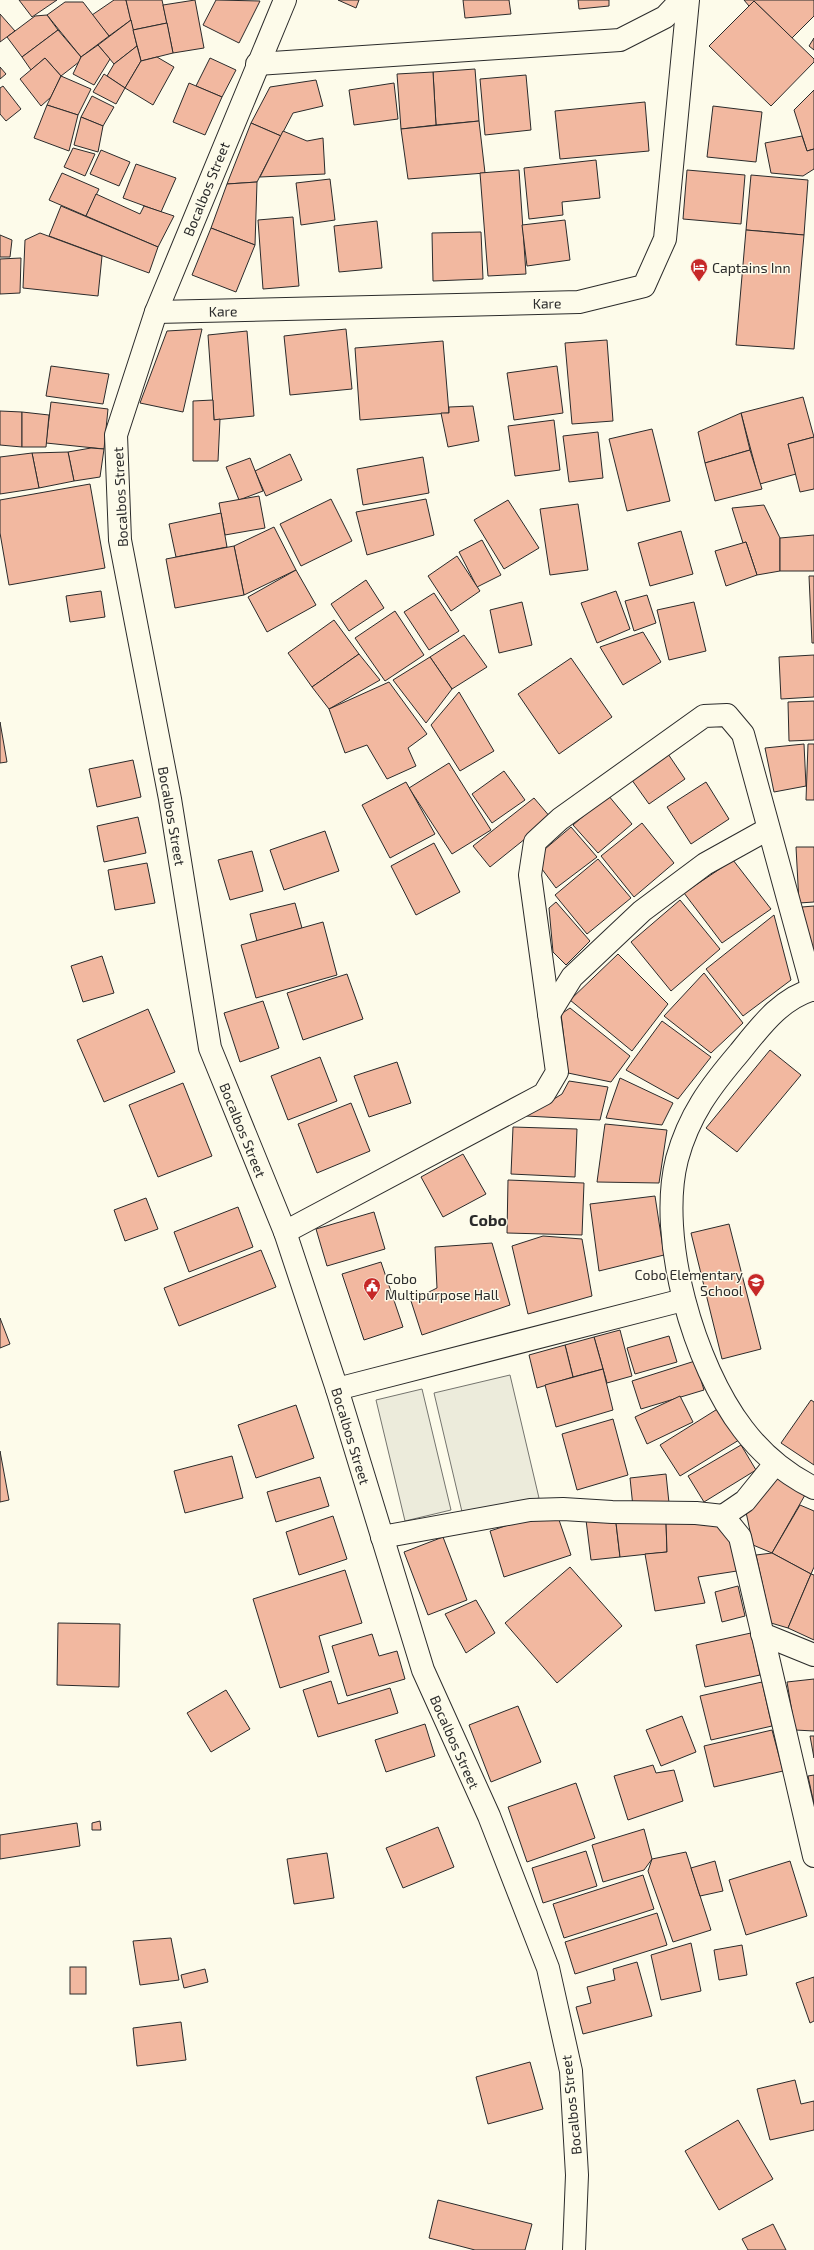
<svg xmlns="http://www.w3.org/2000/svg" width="814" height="2250" font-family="'Exo 2',sans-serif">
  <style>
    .green { fill: #ecebdb; stroke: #74746e }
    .building { fill: #f2b8a0; stroke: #2b2b2b }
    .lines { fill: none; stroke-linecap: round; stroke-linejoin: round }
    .street-casing { stroke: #2b2b2b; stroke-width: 24 }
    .secondary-casing { stroke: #2b2b2b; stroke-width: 24 }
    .street { stroke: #fdfbea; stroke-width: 22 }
    .secondary { stroke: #fdfbea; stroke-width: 22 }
    .labels { text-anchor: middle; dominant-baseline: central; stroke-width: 3; stroke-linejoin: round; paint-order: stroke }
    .street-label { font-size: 14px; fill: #2b2b2b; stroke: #fdfbea }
    .poi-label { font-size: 14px; fill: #2b2b2b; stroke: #fdfbea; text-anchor: start }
    .quarter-label { font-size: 16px; font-weight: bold; fill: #2b2b2b; stroke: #fdfbea }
  </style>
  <rect width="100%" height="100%" fill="#fdfbea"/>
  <g class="green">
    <polygon points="510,1375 539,1498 463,1516 434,1393"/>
    <polygon points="422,1389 451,1510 405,1521 376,1400"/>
  </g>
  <g class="building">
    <polygon points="19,0 57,0 32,17"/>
    <polygon points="114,0 126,0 131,20 109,36 92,15"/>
    <polygon points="126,0 162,0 167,23 133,30"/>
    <polygon points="195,0 204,48 173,53 163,5"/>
    <polygon points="216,0 260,1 239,43 203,25"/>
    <polygon points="338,0 359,0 356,8"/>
    <polygon points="463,0 509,0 511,14 465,18"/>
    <polygon points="578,0 609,0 609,6 579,9"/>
    <polygon points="744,0 814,0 814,16 792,38 754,1 749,6"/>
    <polygon points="754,1 814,59 814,62 771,106 709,46"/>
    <polygon points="65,2 83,2 109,36 81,57 47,15"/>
    <polygon points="0,14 15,31 0,42"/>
    <polygon points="47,15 58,30 22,57 7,37 35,16"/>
    <polygon points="131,20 137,46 114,64 98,45"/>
    <polygon points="167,23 173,53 141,61 133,30"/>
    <polygon points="58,30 81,57 79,62 61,76 45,58 31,70 22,57"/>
    <polygon points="814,38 814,50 809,46"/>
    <polygon points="98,45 110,59 94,85 73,74 81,57"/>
    <polygon points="137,46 141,61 125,88 107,76 114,64"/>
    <polygon points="157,57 174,67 153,105 125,88 141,61"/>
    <polygon points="45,58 61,76 51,97 41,106 20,79"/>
    <polygon points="210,58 236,70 222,97 196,86"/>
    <polygon points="0,67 6,74 0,79"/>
    <polygon points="475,69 479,121 436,125 433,72"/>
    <polygon points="433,72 436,125 401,129 397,74"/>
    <polygon points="104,74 125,88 116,104 93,92"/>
    <polygon points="526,75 531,130 485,135 480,79"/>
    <polygon points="61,76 91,89 78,115 47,105"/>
    <polygon points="316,80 323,106 293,113 281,136 251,123 270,87"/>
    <polygon points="189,83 222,97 205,135 173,122"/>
    <polygon points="394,83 398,119 354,125 349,90"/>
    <polygon points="3,86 21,109 6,121 0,114 0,88"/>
    <polygon points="814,90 814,149 807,151 794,110"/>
    <polygon points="92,96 114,107 103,126 81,117"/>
    <polygon points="645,102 649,151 560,159 555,111"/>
    <polygon points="47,105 78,115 69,151 34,138"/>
    <polygon points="713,106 762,112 756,162 707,157"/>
    <polygon points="81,117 103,126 98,152 74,145"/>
    <polygon points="479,121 485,173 408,179 401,129"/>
    <polygon points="251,123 281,136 257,182 227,184"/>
    <polygon points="283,131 307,141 323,138 325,174 260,177"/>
    <polygon points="802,136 807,151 814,149 814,169 803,176 771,173 765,143"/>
    <polygon points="73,148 95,154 85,176 64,167"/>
    <polygon points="101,150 130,162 119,186 90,174"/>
    <polygon points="596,160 600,198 562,202 563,215 529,219 524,168"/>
    <polygon points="136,164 176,178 161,212 123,198"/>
    <polygon points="519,170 526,274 488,276 480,173"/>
    <polygon points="687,170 745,175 741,224 683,219"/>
    <polygon points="62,173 99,189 86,216 49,200"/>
    <polygon points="751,175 808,180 804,235 746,230"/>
    <polygon points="330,179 335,220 301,225 296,183"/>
    <polygon points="257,182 255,245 211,228 227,184"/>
    <polygon points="96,194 140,214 144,206 174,216 158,247 86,216"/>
    <polygon points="61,206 158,247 149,273 49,236"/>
    <polygon points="293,217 299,286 263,289 258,220"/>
    <polygon points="565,220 570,260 527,266 522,225"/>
    <polygon points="377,221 382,268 339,272 334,226"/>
    <polygon points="211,228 255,245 236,292 192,275"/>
    <polygon points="746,230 804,235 794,349 736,345"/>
    <polygon points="481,232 483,279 433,281 432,233"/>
    <polygon points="40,233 102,256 98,296 23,288 25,240"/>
    <polygon points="0,235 12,240 10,257 0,257"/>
    <polygon points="21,258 20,293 0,294 0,259"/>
    <polygon points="202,329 183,412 140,403 167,331"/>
    <polygon points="346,329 352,389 290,395 284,336"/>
    <polygon points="247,331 254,416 214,420 208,335"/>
    <polygon points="607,340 613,421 572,424 565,343"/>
    <polygon points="443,341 449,413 360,420 355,348"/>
    <polygon points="51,366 109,374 103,404 46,396"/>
    <polygon points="557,366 563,413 514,420 507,373"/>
    <polygon points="803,397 814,437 788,444 796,474 760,484 741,413"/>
    <polygon points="213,400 214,420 220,419 218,461 193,461 193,401"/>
    <polygon points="51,402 108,409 104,449 46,443"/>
    <polygon points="473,406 479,441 448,447 441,413 449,413 449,407"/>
    <polygon points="0,411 22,412 22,447 0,445"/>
    <polygon points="22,412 49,415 46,447 22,447"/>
    <polygon points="741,413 750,450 705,463 698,432"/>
    <polygon points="554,420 560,470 515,476 508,426"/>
    <polygon points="652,429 670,501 627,511 609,439"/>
    <polygon points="598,432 603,478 569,482 563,436"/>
    <polygon points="814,437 814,489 800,492 788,444"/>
    <polygon points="91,448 104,449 100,477 74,481 68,452"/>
    <polygon points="750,450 762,489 715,501 705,463"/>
    <polygon points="68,452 74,481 39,488 32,453"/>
    <polygon points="32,453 39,488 0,494 0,457"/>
    <polygon points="290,454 302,480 266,496 255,471"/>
    <polygon points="423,457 429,493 363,505 357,469"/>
    <polygon points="250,458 263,491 239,500 226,467"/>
    <polygon points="90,484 105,568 9,585 0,533 0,500"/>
    <polygon points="259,496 265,528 225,535 219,503"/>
    <polygon points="331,499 352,541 301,566 280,524"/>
    <polygon points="426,499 434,535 367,555 356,512"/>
    <polygon points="508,500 539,548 504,569 474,520"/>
    <polygon points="578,504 588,570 550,575 540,509"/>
    <polygon points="764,505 780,538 780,571 757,575 746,542 743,543 732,508"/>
    <polygon points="221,513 227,547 176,557 169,524"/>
    <polygon points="274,527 296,570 244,595 234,546"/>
    <polygon points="681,531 693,574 650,586 638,543"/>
    <polygon points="814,535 814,571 780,571 780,538"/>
    <polygon points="482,540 501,575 477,587 459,552"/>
    <polygon points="746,542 757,575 726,586 715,551"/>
    <polygon points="234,546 244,595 175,608 166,559"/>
    <polygon points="457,556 480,591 451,611 428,576"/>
    <polygon points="296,570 316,605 267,632 248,597"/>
    <polygon points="809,576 814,576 814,643 812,643"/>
    <polygon points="366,580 384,608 349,631 331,604"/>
    <polygon points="101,591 105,617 70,622 66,596"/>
    <polygon points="616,591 630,629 597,643 581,603"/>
    <polygon points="434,593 459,631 429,650 404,612"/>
    <polygon points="647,595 656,623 634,631 625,601"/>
    <polygon points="522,602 532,645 499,653 490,610"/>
    <polygon points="694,602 706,651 669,660 657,610"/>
    <polygon points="395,611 424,655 385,681 355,638"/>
    <polygon points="334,620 359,654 312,687 288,653"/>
    <polygon points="643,632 661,662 623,685 600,647"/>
    <polygon points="464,635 487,667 452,689 430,657"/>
    <polygon points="359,654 380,680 329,709 312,687"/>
    <polygon points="814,655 814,697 781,699 779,657"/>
    <polygon points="430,657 452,689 426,723 393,680"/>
    <polygon points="571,658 612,717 559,754 518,694"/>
    <polygon points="389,682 427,734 408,748 416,766 387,779 367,745 345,753 329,709"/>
    <polygon points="459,692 494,751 460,771 431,725"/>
    <polygon points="814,701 814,740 789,741 788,702"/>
    <polygon points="0,722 7,762 0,763"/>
    <polygon points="804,744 806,786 774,792 765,748"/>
    <polygon points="808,744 814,744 814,800 806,800"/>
    <polygon points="666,751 685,779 649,804 629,776"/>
    <polygon points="133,760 141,797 97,807 89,769"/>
    <polygon points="449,763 491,830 452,854 409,788"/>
    <polygon points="504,771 525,800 492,823 472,794"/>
    <polygon points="406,782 435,834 390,858 362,805"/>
    <polygon points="706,782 729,819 691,844 667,807"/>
    <polygon points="608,795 632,824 598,853 573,825"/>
    <polygon points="534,798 551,818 490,867 473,846"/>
    <polygon points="138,817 146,853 104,862 97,826"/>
    <polygon points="642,823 674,863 634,897 601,856"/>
    <polygon points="571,827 597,857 556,888 539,865 545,849"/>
    <polygon points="325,831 339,871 284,890 270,850"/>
    <polygon points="434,843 460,892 416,915 391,866"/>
    <polygon points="796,847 814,847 814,902 799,903"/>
    <polygon points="252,851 263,891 230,900 218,860"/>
    <polygon points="598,859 631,898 587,934 555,895"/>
    <polygon points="733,860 771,909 722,943 684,893"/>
    <polygon points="147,863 155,903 115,910 108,870"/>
    <polygon points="680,900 720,949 671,991 631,942"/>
    <polygon points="556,902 590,941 566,965 553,952 549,908"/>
    <polygon points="295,903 302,928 257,941 250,914"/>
    <polygon points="814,906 814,952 812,953 802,907"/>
    <polygon points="774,915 791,980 743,1016 706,969"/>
    <polygon points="323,922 337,975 256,998 241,945"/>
    <polygon points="618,954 668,1004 632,1051 570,1000"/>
    <polygon points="102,956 114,993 83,1002 71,966"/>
    <polygon points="704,973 743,1023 711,1053 664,1016"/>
    <polygon points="347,974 363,1019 303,1040 287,993"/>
    <polygon points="263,1001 279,1048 240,1062 224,1013"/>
    <polygon points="570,1008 630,1056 611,1082 568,1073 561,1014"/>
    <polygon points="148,1009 175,1072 104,1102 77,1040"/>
    <polygon points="662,1021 711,1057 678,1099 626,1070"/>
    <polygon points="770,1050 801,1075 737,1152 706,1128"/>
    <polygon points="320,1057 337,1101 288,1120 271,1076"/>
    <polygon points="397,1062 411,1103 369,1117 354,1076"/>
    <polygon points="620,1078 673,1103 662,1125 606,1118"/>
    <polygon points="569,1081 608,1087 600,1120 526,1116 562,1094"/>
    <polygon points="183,1083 212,1156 158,1177 129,1105"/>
    <polygon points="351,1103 370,1151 317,1173 298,1124"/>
    <polygon points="605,1124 667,1130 659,1183 597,1182"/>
    <polygon points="513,1127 577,1129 575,1177 511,1174"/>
    <polygon points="463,1154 486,1194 443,1217 421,1177"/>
    <polygon points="508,1180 584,1183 582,1235 507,1233"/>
    <polygon points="655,1196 664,1255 599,1271 590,1204"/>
    <polygon points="146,1198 158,1229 125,1241 114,1210"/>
    <polygon points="238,1207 253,1247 189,1272 174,1232"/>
    <polygon points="374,1212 385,1249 327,1266 316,1229"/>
    <polygon points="729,1224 761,1349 722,1359 691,1233"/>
    <polygon points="543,1236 582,1239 592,1296 528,1314 512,1246"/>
    <polygon points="492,1243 510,1305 422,1335 411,1301 437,1288 435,1247"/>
    <polygon points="261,1250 276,1287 179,1326 164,1288"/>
    <polygon points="381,1262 403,1327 364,1340 342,1274"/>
    <polygon points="0,1318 10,1344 0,1348"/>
    <polygon points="620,1330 632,1376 607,1383 594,1337"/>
    <polygon points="669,1336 677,1362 635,1374 627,1348"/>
    <polygon points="594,1337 603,1369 573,1377 565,1345"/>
    <polygon points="565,1345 573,1377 537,1388 529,1355"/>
    <polygon points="695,1361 704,1390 641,1409 632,1381"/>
    <polygon points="603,1369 613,1410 556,1427 545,1385"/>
    <polygon points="680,1396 693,1422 647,1444 635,1417"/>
    <polygon points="811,1400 814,1402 814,1465 781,1443"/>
    <polygon points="296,1405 314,1458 256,1478 238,1425"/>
    <polygon points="719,1408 739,1440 680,1476 660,1445"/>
    <polygon points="613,1419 628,1475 577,1490 562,1434"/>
    <polygon points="741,1445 756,1470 704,1502 688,1476"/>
    <polygon points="0,1451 9,1500 0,1502"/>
    <polygon points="232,1456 243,1498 185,1513 174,1471"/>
    <polygon points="666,1474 669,1503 633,1507 630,1478"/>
    <polygon points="774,1476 805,1495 772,1553 753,1545 746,1512"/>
    <polygon points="320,1477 329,1506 276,1522 267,1492"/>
    <polygon points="800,1505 814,1511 814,1567 811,1574 772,1553"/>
    <polygon points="542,1514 558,1517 571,1555 504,1577 490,1531"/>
    <polygon points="333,1516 347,1559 299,1575 286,1532"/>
    <polygon points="586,1520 616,1523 620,1557 591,1560"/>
    <polygon points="666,1522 667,1552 620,1557 616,1523"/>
    <polygon points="666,1522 720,1526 730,1536 737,1571 698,1577 705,1603 655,1611 645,1554 667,1552"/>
    <polygon points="443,1537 467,1600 428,1615 404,1552"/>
    <polygon points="772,1553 811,1574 788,1628 771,1623 756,1555"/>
    <polygon points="570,1567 622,1626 557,1683 505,1623"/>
    <polygon points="345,1570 362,1623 319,1636 329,1672 280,1688 253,1599"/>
    <polygon points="811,1574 814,1575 814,1640 788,1628"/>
    <polygon points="738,1586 745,1616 722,1622 715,1592"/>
    <polygon points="476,1600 495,1633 466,1653 445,1614"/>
    <polygon points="58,1623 120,1624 119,1687 57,1685"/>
    <polygon points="751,1633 760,1675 705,1687 696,1645"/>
    <polygon points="372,1634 379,1656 397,1651 405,1679 347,1696 332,1646"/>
    <polygon points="814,1679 814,1731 795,1730 787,1682"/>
    <polygon points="331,1681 338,1704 390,1688 398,1713 318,1737 303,1690"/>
    <polygon points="762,1682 772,1726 711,1740 700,1696"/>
    <polygon points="226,1690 250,1729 211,1752 187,1713"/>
    <polygon points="518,1706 541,1762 491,1782 469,1725"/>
    <polygon points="682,1716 696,1752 661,1766 646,1730"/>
    <polygon points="425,1724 435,1756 386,1772 375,1740"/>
    <polygon points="772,1730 783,1771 714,1787 704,1746"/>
    <polygon points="810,1736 814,1736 814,1758"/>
    <polygon points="653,1765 656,1773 674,1770 683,1801 628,1820 614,1776"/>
    <polygon points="814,1775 814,1804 808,1776"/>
    <polygon points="576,1783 595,1838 527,1862 508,1807"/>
    <polygon points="100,1821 101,1830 92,1830 92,1823"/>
    <polygon points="77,1823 80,1846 0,1859 0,1835"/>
    <polygon points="438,1827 454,1867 403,1888 386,1848"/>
    <polygon points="644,1829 652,1859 644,1870 603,1882 592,1845"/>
    <polygon points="586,1851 597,1886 543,1903 532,1868"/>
    <polygon points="686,1852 711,1930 673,1942 648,1871 652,1859"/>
    <polygon points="327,1853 334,1898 294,1904 287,1859"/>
    <polygon points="715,1861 723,1891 700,1896 691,1868"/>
    <polygon points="790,1861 807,1916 746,1935 729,1880"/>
    <polygon points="643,1875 654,1909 564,1938 553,1904"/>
    <polygon points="657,1913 667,1945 575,1974 565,1942"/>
    <polygon points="171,1938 179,1980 140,1985 133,1941"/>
    <polygon points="691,1943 701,1991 661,2000 651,1955"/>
    <polygon points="742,1945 747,1975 719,1980 714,1950"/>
    <polygon points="637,1962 652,2016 583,2034 576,2007 591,2003 587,1987 615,1980 613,1969"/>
    <rect x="70" y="1967" width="16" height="27"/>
    <polygon points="205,1969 208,1982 184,1988 181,1975"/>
    <polygon points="814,1977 814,2021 810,2023 796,1983"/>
    <polygon points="181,2022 186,2060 137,2066 133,2028"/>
    <polygon points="530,2062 543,2109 488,2124 476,2077"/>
    <polygon points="795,2080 801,2104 814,2101 814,2130 770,2140 757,2089"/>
    <polygon points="738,2120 773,2179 719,2210 685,2151"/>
    <polygon points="438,2200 532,2224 525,2250 475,2250 429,2238"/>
    <polygon points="773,2224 786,2250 748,2250 742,2239"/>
  </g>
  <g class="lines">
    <g class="street-casing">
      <g id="street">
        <polyline points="257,64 620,40 665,17 681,0"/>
        <polyline points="156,312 579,302 644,286 665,239 688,0"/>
        <path d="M814,989c-33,9 -54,38 -75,64 -29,34 -50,62 -62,106 -20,79 17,206 66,270 19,25 43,45 71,59"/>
        <polyline points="549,1014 572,977 642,911 705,864 768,829"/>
        <polyline points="285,1232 544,1094 557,1072 530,875 535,842 560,819 704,716 727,715 743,734 813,990"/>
        <polyline points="337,1389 683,1300"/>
        <polyline points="723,1516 745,1501 775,1464"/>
        <polyline points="382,1537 530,1510 563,1509 612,1512 696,1513 723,1516 740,1537 814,1856"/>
        <polyline points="762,1634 814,1655"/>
      </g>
    </g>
    <g class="secondary-casing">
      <polyline id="secondary" points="285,0 156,312 116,435 120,540 170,799 210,1048 285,1232 337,1389 423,1670 489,1816 548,1968 571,2071 577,2175 574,2250"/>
    </g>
    <use href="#street" class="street"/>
    <use href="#secondary" class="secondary"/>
  </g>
  <defs>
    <g id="hotel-pin" transform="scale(0.9)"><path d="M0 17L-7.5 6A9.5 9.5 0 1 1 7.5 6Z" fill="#c62828" stroke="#fdfbea"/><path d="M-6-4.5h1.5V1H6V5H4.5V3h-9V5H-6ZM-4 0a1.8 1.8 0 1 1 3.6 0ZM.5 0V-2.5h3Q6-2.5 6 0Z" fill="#fff"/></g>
    <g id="school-pin" transform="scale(0.9)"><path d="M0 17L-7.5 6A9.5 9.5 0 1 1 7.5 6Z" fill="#c62828" stroke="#fdfbea"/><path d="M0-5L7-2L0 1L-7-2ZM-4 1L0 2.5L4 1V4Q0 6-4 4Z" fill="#fff"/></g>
    <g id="civic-pin" transform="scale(0.9)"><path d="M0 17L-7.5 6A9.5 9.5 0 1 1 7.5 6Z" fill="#c62828" stroke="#fdfbea"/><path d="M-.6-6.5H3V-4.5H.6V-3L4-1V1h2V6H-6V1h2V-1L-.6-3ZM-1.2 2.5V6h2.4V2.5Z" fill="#fff"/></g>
  </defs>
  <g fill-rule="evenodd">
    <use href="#hotel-pin" x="699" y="267"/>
    <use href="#school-pin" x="756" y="1282"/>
    <use href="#civic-pin" x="372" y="1286"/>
  </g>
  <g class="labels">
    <g class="street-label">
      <text transform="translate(206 189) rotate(-68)">Bocalbos Street</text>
      <text transform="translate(547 303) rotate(-1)">Kare</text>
      <text transform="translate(223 311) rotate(-1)">Kare</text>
      <text transform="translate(120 497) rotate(-93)">Bocalbos Street</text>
      <text transform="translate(172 816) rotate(80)">Bocalbos Street</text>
      <text transform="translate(243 1130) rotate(68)">Bocalbos Street</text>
      <text transform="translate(351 1436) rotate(73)">Bocalbos Street</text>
      <text transform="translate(455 1742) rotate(66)">Bocalbos Street</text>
      <text transform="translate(571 2105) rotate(-96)">Bocalbos Street</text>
    </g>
    <g class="poi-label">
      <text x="712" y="267">Captains Inn</text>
      <text x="743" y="1274" text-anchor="end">Cobo Elementary<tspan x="743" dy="16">School</tspan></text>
      <text x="385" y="1278">Cobo<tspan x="385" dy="16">Multipurpose Hall</tspan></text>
    </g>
    <g class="quarter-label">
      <text x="488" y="1219">Cobo</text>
    </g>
  </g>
</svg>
